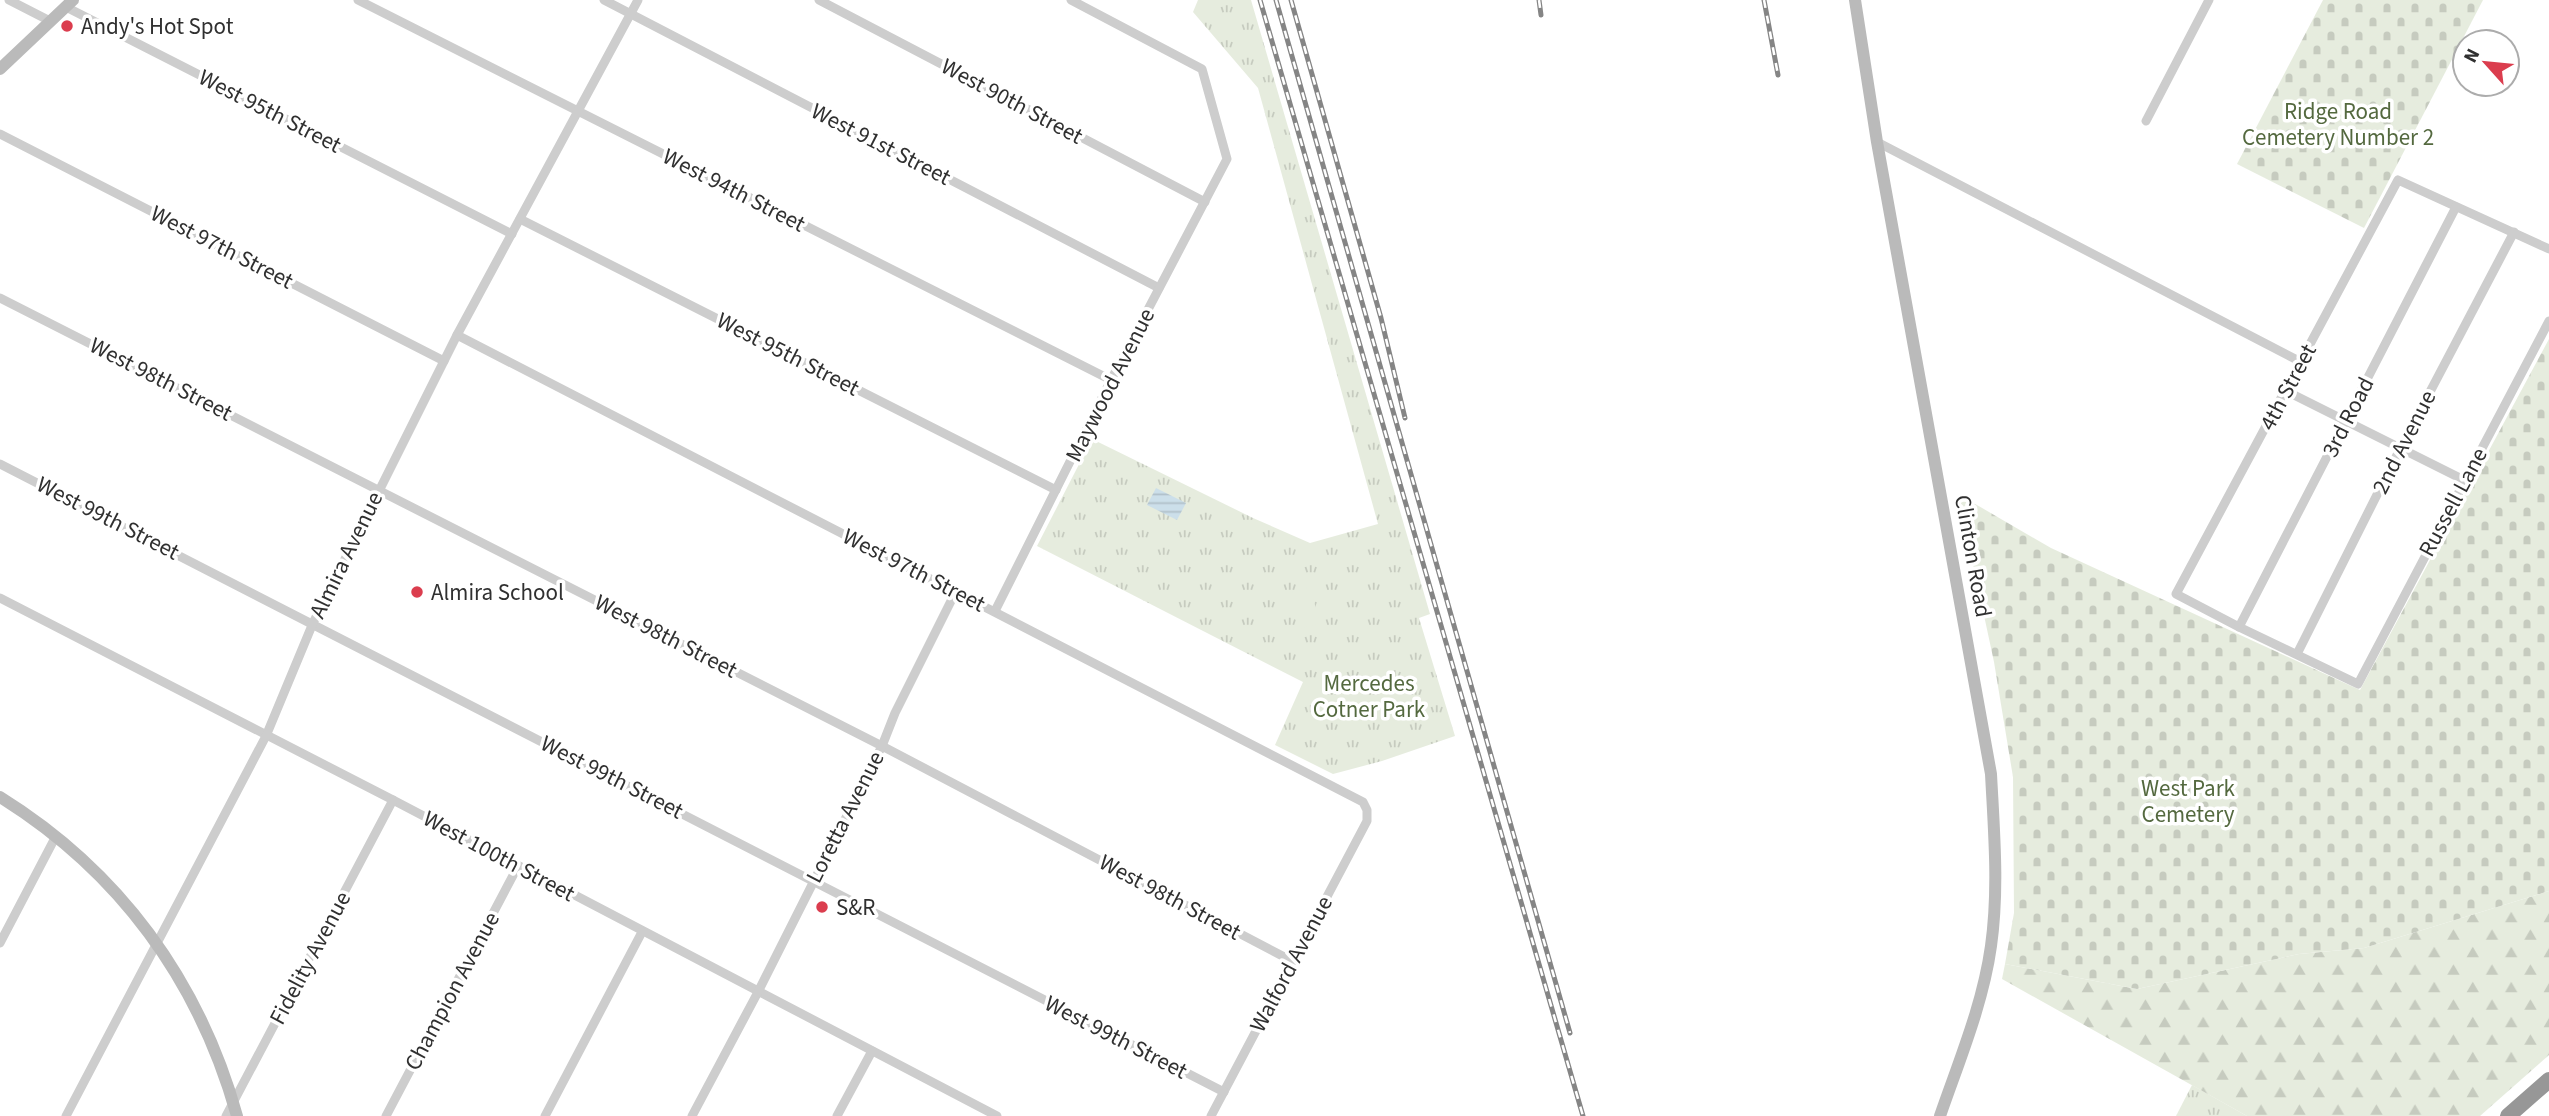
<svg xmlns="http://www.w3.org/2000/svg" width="2549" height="1116" font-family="'Source Sans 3',sans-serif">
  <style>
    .grass { fill: url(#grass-tufts) }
    .forest { fill: url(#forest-firs) }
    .cemetery { fill: url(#cemetery-stones) }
    .pitch { fill: #e6ecde }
    .water { fill: url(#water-rules) }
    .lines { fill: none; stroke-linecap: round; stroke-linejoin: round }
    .street { stroke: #cdcdcd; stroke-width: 9 }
    .secondary { stroke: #bababa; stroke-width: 12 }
    .highway { stroke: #979797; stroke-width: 16 }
    .rail-casing { stroke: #858585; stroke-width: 5 }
    .rail { stroke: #fff; stroke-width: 2.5; stroke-dasharray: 8; stroke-linecap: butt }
    .poi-dot { fill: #db3d4e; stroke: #fff; stroke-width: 2.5 }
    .labels { text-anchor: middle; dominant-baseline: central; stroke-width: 7; stroke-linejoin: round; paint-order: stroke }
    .poi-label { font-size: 23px; fill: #303030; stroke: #fff; text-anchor: start }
    .street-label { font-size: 23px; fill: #303030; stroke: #fff }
    .park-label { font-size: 23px; fill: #54693f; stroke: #fff }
  </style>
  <defs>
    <pattern id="grass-tufts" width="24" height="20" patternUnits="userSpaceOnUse" patternTransform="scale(1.75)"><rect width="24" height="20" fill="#e6ecde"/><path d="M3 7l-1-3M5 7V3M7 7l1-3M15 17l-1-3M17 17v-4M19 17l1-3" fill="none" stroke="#c6cbbf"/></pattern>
    <pattern id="forest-firs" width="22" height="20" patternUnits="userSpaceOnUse" patternTransform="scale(1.75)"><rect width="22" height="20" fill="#e6ecde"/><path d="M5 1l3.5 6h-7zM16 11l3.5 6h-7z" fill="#c6cbbf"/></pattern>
    <pattern id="cemetery-stones" width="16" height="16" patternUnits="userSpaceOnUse" patternTransform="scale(1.75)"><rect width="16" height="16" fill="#e6ecde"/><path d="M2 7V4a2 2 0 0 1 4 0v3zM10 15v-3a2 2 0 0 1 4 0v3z" fill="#c6cbbf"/></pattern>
    <pattern id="water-rules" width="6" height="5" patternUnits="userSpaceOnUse" patternTransform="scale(1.75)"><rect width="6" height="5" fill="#ccdfea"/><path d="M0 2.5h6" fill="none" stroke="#b0c0c9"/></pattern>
  </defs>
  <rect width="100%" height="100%" fill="#fff"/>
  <g class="grass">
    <polygon points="1198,0 1251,0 1430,614 1419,618 1455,736 1382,761 1333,774 1275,745 1303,682 1037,546 1092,439 1253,518 1310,543 1378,524 1258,88 1193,12"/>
    <polygon points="2192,1085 2247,1116 2176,1116"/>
  </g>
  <polygon class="forest" points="2549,891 2549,1055 2480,1116 2247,1116 2002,979 2005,964 2137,989 2299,954 2364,948"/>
  <g class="cemetery">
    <polygon points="2323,0 2483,0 2364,228 2237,164"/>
    <polygon points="2549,339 2549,891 2364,948 2299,954 2137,989 2005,964 2014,913 2013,777 1994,662 1958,494 2051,548 2360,690"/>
  </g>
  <polygon class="pitch" points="1310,587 1320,623 1298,629 1289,593"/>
  <polygon class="water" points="1156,488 1186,503 1177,520 1147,505"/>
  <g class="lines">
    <g class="street">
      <polyline points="9,0 50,21"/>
      <polyline points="358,0 1111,380"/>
      <polyline points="604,0 1159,288"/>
      <polyline points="819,0 1205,202"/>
      <polyline points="66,7 512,234"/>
      <polyline points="2146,121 2209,0"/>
      <polyline points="0,134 444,361"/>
      <polyline points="1877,142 2301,362"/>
      <polyline points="520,219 1056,490"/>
      <polyline points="2549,249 2398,180 2176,594 2239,627 2358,684 2549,321"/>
      <polyline points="0,298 882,746 1292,961"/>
      <polyline points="457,335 1363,802 1367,810 1367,821 1211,1116"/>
      <polyline points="2286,391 2464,480"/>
      <polyline points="0,464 1224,1092"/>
      <polyline points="0,598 393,800 997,1116"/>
      <polyline points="995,611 1111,380 1227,159 1202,69 1071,0"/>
      <polyline points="2239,627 2456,207"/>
      <polyline points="2297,654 2401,447 2514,232"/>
      <polyline points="0,943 56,836"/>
      <polyline points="66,1116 266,736 313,623 457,335 638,0"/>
      <polyline points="226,1116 393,800"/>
      <polyline points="386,1116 518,866"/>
      <polyline points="545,1116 642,932"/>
      <polyline points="692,1116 758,992 882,746 895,713 956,591"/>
      <polyline points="837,1116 872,1051"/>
    </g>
    <g class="secondary">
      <path d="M1855,0l22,142 114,632c3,58 8,115 0,172 -8,58 -32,115 -51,170"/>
      <polyline points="0,69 73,0"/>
      <path d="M0,797c119,74 199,183 237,319"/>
    </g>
    <polyline class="highway" points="2508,1116 2549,1080"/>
    <g class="rail-casing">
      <g id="rail">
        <polyline points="1260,0 1583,1116"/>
        <polyline points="1276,0 1570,1033"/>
        <polyline points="1291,0 1381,318 1405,418"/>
        <polyline points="1539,0 1541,15"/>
        <polyline points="1764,0 1778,75"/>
      </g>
    </g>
    <use href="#rail" class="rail"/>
  </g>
  <g class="poi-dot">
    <circle cx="67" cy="26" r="7"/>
    <circle cx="417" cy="592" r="7"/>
    <circle cx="822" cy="907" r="7"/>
  </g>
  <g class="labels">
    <g class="poi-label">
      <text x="81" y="26">Andy's Hot Spot</text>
      <text x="431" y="592">Almira School</text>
      <text x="836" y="907">S&amp;R</text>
    </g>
    <g class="street-label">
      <text transform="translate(1012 101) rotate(28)">West 90th Street</text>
      <text transform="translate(270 111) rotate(27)">West 95th Street</text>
      <text transform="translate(881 144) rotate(27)">West 91st Street</text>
      <text transform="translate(734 190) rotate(27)">West 94th Street</text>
      <text transform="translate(222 247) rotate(27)">West 97th Street</text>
      <text transform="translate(788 354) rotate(27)">West 95th Street</text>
      <text transform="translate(161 379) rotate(27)">West 98th Street</text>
      <text transform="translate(1110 385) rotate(-63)">Maywood Avenue</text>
      <text transform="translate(2288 387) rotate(-62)">4th Street</text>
      <text transform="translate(2348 417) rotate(-63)">3rd Road</text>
      <text transform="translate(2404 442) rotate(-63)">2nd Avenue</text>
      <text transform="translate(2453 502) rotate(-62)">Russell Lane</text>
      <text transform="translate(108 518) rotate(27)">West 99th Street</text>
      <text transform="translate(346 555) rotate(-64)">Almira Avenue</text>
      <text transform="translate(1973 556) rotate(80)">Clinton Road</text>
      <text transform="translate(914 570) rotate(27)">West 97th Street</text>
      <text transform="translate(666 636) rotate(27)">West 98th Street</text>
      <text transform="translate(612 777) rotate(27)">West 99th Street</text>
      <text transform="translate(845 817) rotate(-63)">Loretta Avenue</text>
      <text transform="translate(499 856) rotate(28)">West 100th Street</text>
      <text transform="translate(1170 897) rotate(28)">West 98th Street</text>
      <text transform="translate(310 958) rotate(-62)">Fidelity Avenue</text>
      <text transform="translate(1291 964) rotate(-62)">Walford Avenue</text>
      <text transform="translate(452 991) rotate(-62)">Champion Avenue</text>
      <text transform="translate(1116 1037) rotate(27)">West 99th Street</text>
    </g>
    <g class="park-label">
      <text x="2338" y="111">Ridge Road<tspan x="2338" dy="26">Cemetery Number 2</tspan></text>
      <text x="1369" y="683">Mercedes<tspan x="1369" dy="26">Cotner Park</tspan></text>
      <text x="2188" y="788">West Park<tspan x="2188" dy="26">Cemetery</tspan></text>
    </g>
  </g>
  <g transform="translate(2486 63) rotate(297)"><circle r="33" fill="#ffffff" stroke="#acacac" stroke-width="2"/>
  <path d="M0-5L12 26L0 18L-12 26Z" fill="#db3d4e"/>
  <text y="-10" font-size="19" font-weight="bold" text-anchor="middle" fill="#303030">N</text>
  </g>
</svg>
